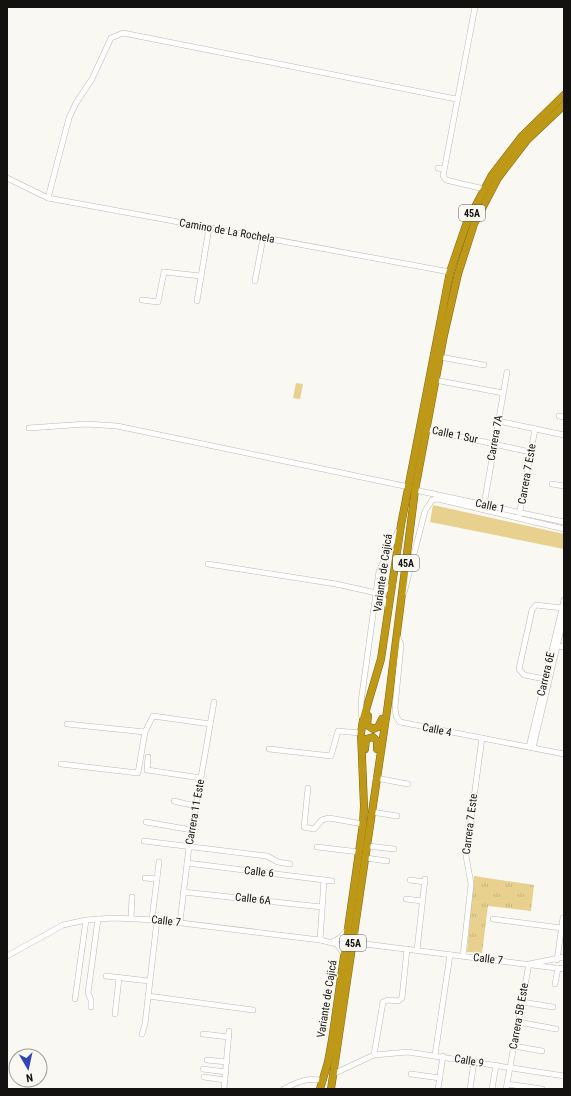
<svg xmlns="http://www.w3.org/2000/svg" width="571" height="1096" font-family="'Roboto Condensed',sans-serif">
  <style>
    .grass { fill: #e8d08f }
    .park { fill: url(#park-tufts) }
    .lines { fill: none; stroke-linecap: round; stroke-linejoin: round }
    .minor-casing { stroke: #bbb9b5; stroke-width: 6 }
    .highway-casing { stroke: #826915; stroke-width: 8 }
    .minor { stroke: #fff; stroke-width: 5 }
    .highway { stroke: #be9817; stroke-width: 7 }
    .labels { text-anchor: middle; dominant-baseline: central; stroke-width: 3; stroke-linejoin: round; paint-order: stroke }
    .shield { fill: #faf8f3; stroke: #585754; stroke-width: 1 }
    .shield-label { font-size: 10px; font-weight: bold; fill: #131210 }
    .street-label { font-size: 11px; fill: #131210; stroke: #faf8f3 }
  </style>
  <defs>
    <pattern id="park-tufts" width="24" height="20" patternUnits="userSpaceOnUse"><rect width="24" height="20" fill="#e8d08f"/><path d="M3 7l-1-3M5 7V3M7 7l1-3M15 17l-1-3M17 17v-4M19 17l1-3" fill="none" stroke="#c6b27a"/></pattern>
  </defs>
  <rect width="100%" height="100%" fill="#faf8f3"/>
  <g class="grass">
    <polygon points="296,383 303,384 300,399 293,398"/>
    <polygon points="433,505 564,534 564,549 430,522"/>
  </g>
  <polygon class="park" points="474,876 534,885 531,911 488,906 482,953 467,952"/>
  <g class="lines">
    <g class="minor-casing">
      <g id="minor">
        <polyline points="475,7 443,176 446,180 484,189"/>
        <polyline points="438,168 444,169"/>
        <polyline points="7,178 48,198 450,272"/>
        <polyline points="48,198 69,118 76,103 92,79 111,38 123,33 456,99"/>
        <polyline points="255,281 263,238"/>
        <polyline points="142,300 158,302 164,272 201,276"/>
        <polyline points="197,301 209,228"/>
        <polyline points="440,357 484,365"/>
        <polyline points="435,380 503,393"/>
        <polyline points="559,416 564,417"/>
        <polyline points="498,421 564,435"/>
        <polyline points="29,428 86,424 117,426 409,487"/>
        <polyline points="426,429 530,452"/>
        <polyline points="552,484 564,486"/>
        <polyline points="415,490 564,522"/>
        <polyline points="484,505 507,372"/>
        <polyline points="519,516 535,429"/>
        <polyline points="208,564 336,584 381,594"/>
        <polyline points="404,593 425,511 432,500 438,499 564,529"/>
        <polyline points="381,594 389,609"/>
        <polyline points="381,594 393,584"/>
        <polyline points="397,634 401,645 395,707 396,716 400,722 564,754"/>
        <polyline points="554,645 564,647"/>
        <polyline points="545,679 524,675 519,669 532,610 536,605 562,608"/>
        <polyline points="363,720 361,715 361,702 379,571 398,531"/>
        <polyline points="67,724 145,732"/>
        <polyline points="529,747 564,600"/>
        <polyline points="533,748 564,617"/>
        <polyline points="269,749 331,756 338,731 361,733"/>
        <polyline points="148,757 147,770 201,778"/>
        <polyline points="61,764 138,773 145,732 153,716 210,724"/>
        <polyline points="376,778 408,784"/>
        <polyline points="308,788 304,827 314,829 322,820 329,818 363,824"/>
        <polyline points="174,801 195,806"/>
        <polyline points="372,812 397,816"/>
        <polyline points="146,822 192,830"/>
        <polyline points="144,841 267,856 278,862 290,864"/>
        <polyline points="368,846 394,849"/>
        <polyline points="317,847 359,852"/>
        <polyline points="366,858 387,861"/>
        <polyline points="187,863 332,881"/>
        <polyline points="145,878 157,879"/>
        <polyline points="410,880 425,882"/>
        <polyline points="183,892 322,907"/>
        <polyline points="406,899 422,901"/>
        <polyline points="131,918 132,897"/>
        <polyline points="152,919 159,862"/>
        <polyline points="493,919 562,928"/>
        <polyline points="180,922 189,847 214,702"/>
        <polyline points="355,933 358,940 365,944 564,969"/>
        <polyline points="320,940 324,880"/>
        <polyline points="332,942 340,938 347,930"/>
        <polyline points="417,950 425,879"/>
        <polyline points="7,956 63,925 86,920 113,918 157,920 320,940 337,944 344,955"/>
        <polyline points="463,956 471,884 466,856 482,738"/>
        <polyline points="557,960 563,918"/>
        <polyline points="106,976 149,981"/>
        <polyline points="555,984 558,968"/>
        <polyline points="148,996 253,1010"/>
        <polyline points="75,999 86,920"/>
        <polyline points="522,1002 553,1007"/>
        <polyline points="91,1007 91,1000 88,993 98,919"/>
        <polyline points="115,1014 119,978"/>
        <polyline points="518,1022 556,1029"/>
        <polyline points="142,1034 145,1024 157,920"/>
        <polyline points="203,1034 229,1037"/>
        <polyline points="514,1046 542,1051"/>
        <polyline points="374,1055 383,1002 388,1000 398,1001 402,998 407,949"/>
        <polyline points="435,1055 450,955"/>
        <polyline points="207,1060 227,1062"/>
        <polyline points="203,1069 226,1072"/>
        <polyline points="333,1074 374,1055 408,1052 564,1076"/>
        <polyline points="411,1074 440,1078"/>
        <polyline points="204,1077 225,1080"/>
        <polyline points="507,1084 542,1089"/>
        <polyline points="224,1089 229,1031"/>
        <path d="M284,1089c13,-7 24,-12 39,-8"/>
        <polyline points="438,1089 443,1056"/>
        <polyline points="470,1089 474,1062"/>
        <polyline points="492,1089 496,1065"/>
        <polyline points="506,1089 529,964 564,957"/>
      </g>
    </g>
    <g class="highway-casing">
      <g id="highway">
        <polyline points="368,716 367,725 373,729 378,727 382,719"/>
        <polyline points="365,749 366,739 373,737 377,741 377,749"/>
        <polyline points="320,1089 328,1062 332,1040 363,824 364,806 361,733 363,720 381,659 401,525 450,272 467,222 492,175 522,136 564,95"/>
        <polyline points="331,1089 388,704 415,490 444,335 458,274 474,224 498,178 527,140 564,105"/>
      </g>
    </g>
    <use href="#minor" class="minor"/>
    <use href="#highway" class="highway"/>
  </g>
  <g class="labels">
    <g class="shield">
      <rect x="459" y="205" width="26" height="16" rx="3"/>
      <rect x="393" y="555" width="26" height="16" rx="3"/>
      <rect x="340" y="935" width="26" height="16" rx="3"/>
    </g>
    <g class="shield-label">
      <text x="472" y="213">45A</text>
      <text x="406" y="563">45A</text>
      <text x="353" y="943">45A</text>
    </g>
    <g class="street-label">
      <text transform="translate(227 231) rotate(10)">Camino de La Rochela</text>
      <text transform="translate(455 435) rotate(12)">Calle 1 Sur</text>
      <text transform="translate(495 438) rotate(-80)">Carrera 7A</text>
      <text transform="translate(527 474) rotate(-80)">Carrera 7 Este</text>
      <text transform="translate(490 506) rotate(12)">Calle 1</text>
      <text transform="translate(383 573) rotate(-82)">Variante de Cajicá</text>
      <text transform="translate(546 674) rotate(-77)">Carrera 6E</text>
      <text transform="translate(437 730) rotate(11)">Calle 4</text>
      <text transform="translate(195 812) rotate(-80)">Carrera 11 Este</text>
      <text transform="translate(470 824) rotate(-83)">Carrera 7 Este</text>
      <text transform="translate(259 872) rotate(7)">Calle 6</text>
      <text transform="translate(253 899) rotate(6)">Calle 6A</text>
      <text transform="translate(166 921) rotate(6)">Calle 7</text>
      <text transform="translate(488 959) rotate(7)">Calle 7</text>
      <text transform="translate(327 999) rotate(-81)">Variante de Cajicá</text>
      <text transform="translate(519 1016) rotate(-80)">Carrera 5B Este</text>
      <text transform="translate(469 1061) rotate(10)">Calle 9</text>
    </g>
  </g>
  <rect width="571" height="1096" fill="none" stroke="#131210" stroke-width="16"/>
  <g transform="translate(28 1068) rotate(171)"><circle r="19" fill="#faf8f3" stroke="#9e9c98"/>
  <path d="M0-3L7 15L0 10L-7 15Z" fill="#3245b7"/>
  <text y="-6" font-size="11" font-weight="bold" text-anchor="middle" fill="#131210">N</text>
  </g>
</svg>
